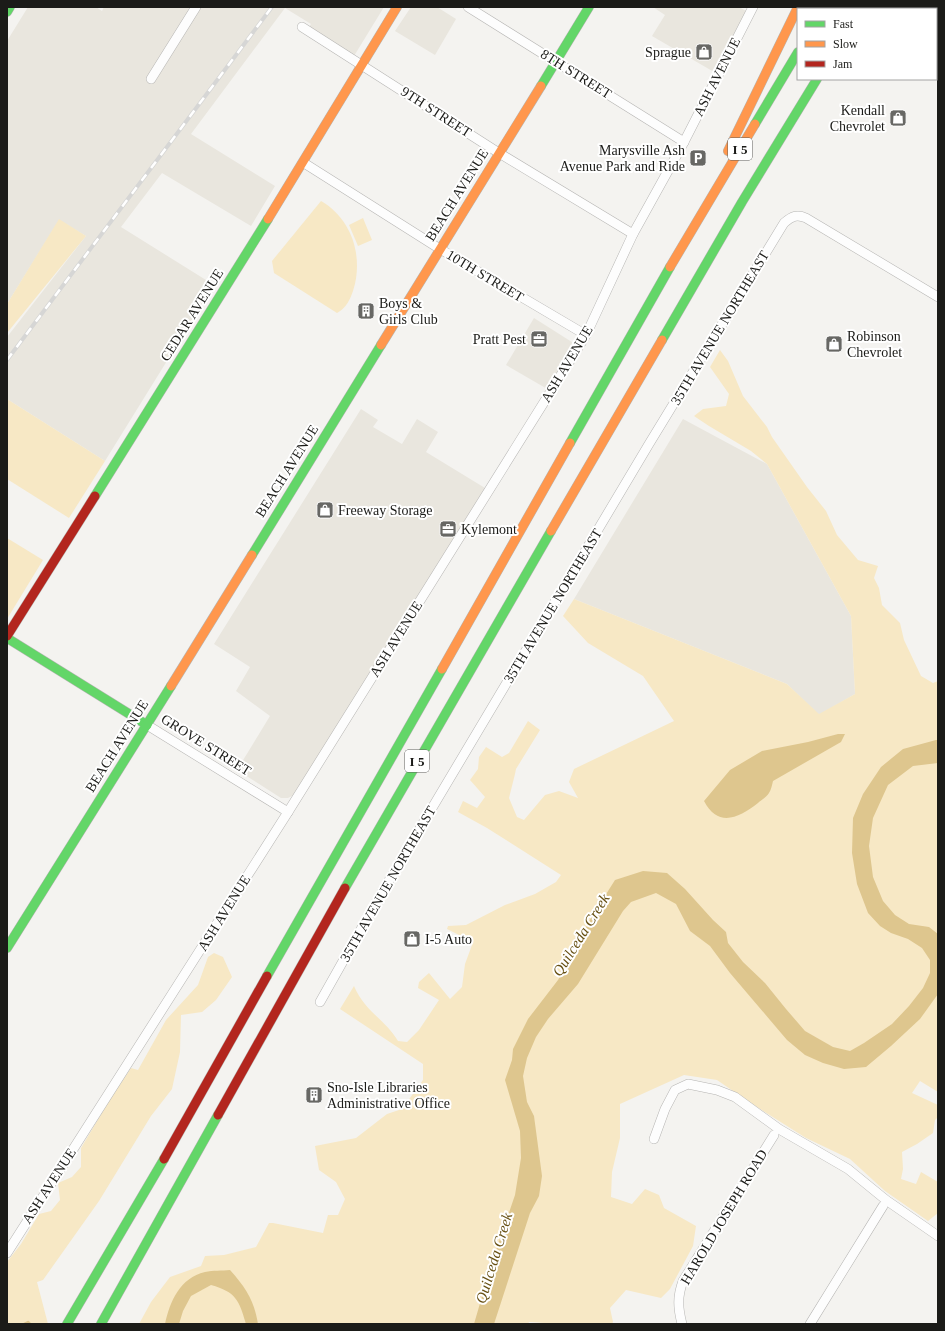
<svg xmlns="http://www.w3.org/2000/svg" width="945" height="1331" font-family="'Times New Roman',serif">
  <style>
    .built { fill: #e9e6de }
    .green { fill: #f7e8c5 }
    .water { fill: #dec68e }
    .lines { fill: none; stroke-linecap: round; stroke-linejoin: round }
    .stream { stroke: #dec68e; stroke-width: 2.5 }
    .street-casing { stroke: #b6b5b3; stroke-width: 10 }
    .fast-casing { stroke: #b6b5b3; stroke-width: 10 }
    .slow-casing { stroke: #b6b5b3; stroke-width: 10 }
    .jam-casing { stroke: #b6b5b3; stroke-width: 10 }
    .street { stroke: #fdfdfd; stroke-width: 9 }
    .fast { stroke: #63d668; stroke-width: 9 }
    .slow { stroke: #ff974d; stroke-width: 9 }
    .jam { stroke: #b3261e; stroke-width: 9 }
    .rail-casing { stroke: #d6d6d5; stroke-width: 4 }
    .rail { stroke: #fff; stroke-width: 2.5; stroke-dasharray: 8; stroke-linecap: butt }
    .labels { text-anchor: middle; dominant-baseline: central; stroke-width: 4; stroke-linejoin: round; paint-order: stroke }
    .shield { fill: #fff; stroke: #5f5f5d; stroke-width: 1 }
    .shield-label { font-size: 13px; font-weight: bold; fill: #1b1b18 }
    .poi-label { font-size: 14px; fill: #1b1b18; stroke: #fff; text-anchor: start }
    .street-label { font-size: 14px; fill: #1b1b18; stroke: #fff }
    .water-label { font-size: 15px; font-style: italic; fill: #685114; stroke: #fff }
  </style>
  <rect width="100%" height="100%" fill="#f4f3f0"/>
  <g class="built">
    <polygon points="28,7 96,7 102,11 104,7 196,7 199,9 201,7 384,7 354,56 308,28 311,24 285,8 191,134 275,186 251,226 162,173 121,227 214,285 105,461 7,399 7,337 86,236 59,220 7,304 7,41"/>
    <polygon points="411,7 437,7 456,19 435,55 395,31"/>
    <polygon points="653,7 739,7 746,11 714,72 652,36 665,15"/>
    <polygon points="534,318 575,344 549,390 506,365"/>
    <polygon points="361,409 378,420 373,427 402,444 417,419 438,432 426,452 485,488 294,795 288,798 281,798 237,770 270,716 236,691 250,667 214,644"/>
    <polygon points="683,419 767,464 851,616 855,694 819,715 787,684 574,599"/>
  </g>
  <g class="green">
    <path d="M321,201c31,18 43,56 32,90 -3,9 -7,17 -16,22l-63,-40 -2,-12z"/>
    <polygon points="363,218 372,240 358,246 349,225"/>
    <polygon points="59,219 86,236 7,333 7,304"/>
    <path d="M720,350l8,11 15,35 24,31 5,10 35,50 19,24 11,24 21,25 20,6 -4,12 5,10 3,17 18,18 4,17 17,36 12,7 5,-2v411l-18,-11 -8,12 26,12v12l-3,3 -2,13 -16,11 -15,8 1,17 -2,10 15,5 5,-12 17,10v31l-10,8 -43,-30 -35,-32 -44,-21 -57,-36 -32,-22 -33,-5 -64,29v34l-8,34 -1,25 21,7 13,-15 14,6 5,13 32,18 -3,20 -23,43 -9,9 -35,-8 -16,18 3,14 -1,2 -68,-1 -15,-1 -1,2h-389l12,-22 19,-25 31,-11 4,-10 19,-1 32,-8 13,-24h4l50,10 5,-18h10l7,-16 -9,-17 -17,-12 -4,-24 41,-8 31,-24 15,-5 21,-29v-16l-83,-55 14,-23c11,26 31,33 44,55l9,1 12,-12 20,-30 -21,-12 1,-6 10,-9 21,26 12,-12 3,-23 7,-19 -9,-8 -16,-8 1,-3 18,-1 39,-20 30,-11 21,-12 5,-7 -74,-47 -29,-16 5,-11 14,7 8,-11 -15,-17 8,-11 1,-12 7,-10 16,10 7,-4 19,-32 12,9 -24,39 -1,5 -6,24 8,19 7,3 21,-25 14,-4 19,7 -9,-16 5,-13 100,-48 -31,-45 -55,-33 -25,-27 11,-17 213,85 32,30 36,-20 -4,-78 -84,-152 -16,-13 -42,-25 -15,-10 9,-7 23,-3 3,-12 -19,-27z"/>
    <polygon points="7,399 105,461 69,518 7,479"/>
    <polygon points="7,538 43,560 7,619"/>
    <polygon points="214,953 223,957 232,977 216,1000 202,1012 181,1015 180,1052 172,1089 151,1116 99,1201 43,1280 37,1282 48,1324 7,1324 7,1262 21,1244 39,1214 51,1211 60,1200 58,1183 72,1177 81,1167 81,1148 109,1101 131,1068 138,1070 166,1020 198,985 208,957"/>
  </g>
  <g class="water">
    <path d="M838,734h7l-4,8 -68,39c-1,4 -2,9 -4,12 -2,4 -8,7 -11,10 -19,15 -40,25 -54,-2l26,-31 32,-19 46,-9z"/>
    <polygon points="936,740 938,740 938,763 913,766 888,785 873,818 869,846 873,877 883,901 895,915 909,924 929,927 938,934 938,994 920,1019 891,1046 866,1067 844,1069 823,1063 805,1055 787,1040 730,973 710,946 690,931 676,904 656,893 631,902 623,911 578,984 548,1019 536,1037 527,1058 523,1076 527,1102 534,1116 542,1176 539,1196 530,1213 494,1324 474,1324 492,1262 515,1195 521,1158 520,1131 505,1080 512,1060 513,1049 528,1019 558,980 591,918 615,880 643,871 667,873 685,889 713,920 726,932 728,943 743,962 765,983 786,1009 805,1031 833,1047 850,1051 864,1043 892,1024 909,1006 923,988 930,973 930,960 922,948 908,939 891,933 880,926 868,913 857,884 852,853 853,818 863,794 881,767 903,749"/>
    <path d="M230,1270c16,18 24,30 28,54h-12c-7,-24 -10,-32 -35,-39l-20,11 -8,15 -4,13h-14c5,-23 15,-46 40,-52 8,-2 17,-1 25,-2z"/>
  </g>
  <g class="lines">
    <polyline class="stream" points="24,1324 28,1322 30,1324"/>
    <g class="street-casing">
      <g id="street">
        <polyline points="468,7 684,142"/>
        <polyline points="302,27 499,153 633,234"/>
        <polyline points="151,79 196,7"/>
        <polyline points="304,163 440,249 586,335"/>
        <polyline points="147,725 288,812"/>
        <path d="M320,1002l62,-110 267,-448 135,-221c8,-7 13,-9 22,-5l132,79"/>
        <polyline points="654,1139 665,1109 675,1090 688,1084 717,1090 735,1097 779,1129 848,1169 886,1200 938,1236"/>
        <polyline points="7,1253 288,812 586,335 633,234 684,142 753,7"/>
        <path d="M682,1324c-4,-16 -5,-27 1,-43l91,-146"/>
        <polyline points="810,1324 883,1206"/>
      </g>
    </g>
    <g class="fast-casing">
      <g id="fast">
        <polyline points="859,9 861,7"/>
        <polyline points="878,9 880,7"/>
        <polyline points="7,12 10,7"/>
        <polyline points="541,86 589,7"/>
        <polyline points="755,124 798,52"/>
        <polyline points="662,340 742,202 817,79"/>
        <polyline points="570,443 670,267"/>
        <polyline points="95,496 268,219"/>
        <polyline points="252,555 381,345"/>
        <polyline points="7,638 147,725"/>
        <polyline points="345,888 551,531"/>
        <polyline points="7,948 171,686"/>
        <polyline points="267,976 442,669"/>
        <polyline points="67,1324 164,1159"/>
        <polyline points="101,1324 218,1115"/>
      </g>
    </g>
    <g class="slow-casing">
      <g id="slow">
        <polyline points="728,151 798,7"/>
        <polyline points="268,219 397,7"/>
        <polyline points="670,267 755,124"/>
        <polyline points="381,345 541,86"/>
        <polyline points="551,531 662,340"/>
        <polyline points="442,669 570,443"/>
        <polyline points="171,686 252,555"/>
      </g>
    </g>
    <g class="jam-casing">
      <g id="jam">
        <polyline points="824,9 825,7"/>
        <polyline points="7,636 95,496"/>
        <polyline points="218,1115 345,888"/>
        <polyline points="164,1159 267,976"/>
      </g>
    </g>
    <use href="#street" class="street"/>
    <use href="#fast" class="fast"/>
    <use href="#slow" class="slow"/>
    <use href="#jam" class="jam"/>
    <g class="rail-casing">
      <polyline id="rail" points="7,360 272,7"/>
    </g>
    <use href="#rail" class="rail"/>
  </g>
  <defs>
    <g id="shop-square" transform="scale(0.9)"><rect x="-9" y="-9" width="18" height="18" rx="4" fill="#676764" stroke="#fff"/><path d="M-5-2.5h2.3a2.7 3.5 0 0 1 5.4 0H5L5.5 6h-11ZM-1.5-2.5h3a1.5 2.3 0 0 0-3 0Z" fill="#fff"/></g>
    <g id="parking-square" transform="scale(0.9)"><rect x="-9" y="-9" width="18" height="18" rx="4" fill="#676764" stroke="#fff"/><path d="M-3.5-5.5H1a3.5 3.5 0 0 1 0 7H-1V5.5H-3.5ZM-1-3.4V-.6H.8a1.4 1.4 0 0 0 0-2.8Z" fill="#fff"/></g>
    <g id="building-square" transform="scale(0.9)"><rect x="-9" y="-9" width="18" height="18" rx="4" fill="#676764" stroke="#fff"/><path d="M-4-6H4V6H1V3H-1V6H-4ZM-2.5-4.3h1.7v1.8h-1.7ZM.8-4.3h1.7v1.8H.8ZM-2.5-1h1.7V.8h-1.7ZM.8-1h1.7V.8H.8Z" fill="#fff"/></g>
    <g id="office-square" transform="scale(0.9)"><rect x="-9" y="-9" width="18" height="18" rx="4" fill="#676764" stroke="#fff"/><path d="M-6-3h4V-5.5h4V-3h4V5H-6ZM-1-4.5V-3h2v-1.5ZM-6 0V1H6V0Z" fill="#fff"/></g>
  </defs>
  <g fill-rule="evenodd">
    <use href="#shop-square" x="704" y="52"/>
    <use href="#shop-square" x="898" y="118"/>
    <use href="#parking-square" x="698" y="158"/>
    <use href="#building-square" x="366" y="311"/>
    <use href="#office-square" x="539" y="339"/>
    <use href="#shop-square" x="834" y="344"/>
    <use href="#shop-square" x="325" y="510"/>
    <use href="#office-square" x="448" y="529"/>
    <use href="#shop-square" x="412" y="939"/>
    <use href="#building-square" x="314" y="1095"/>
  </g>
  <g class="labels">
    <g class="shield">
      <rect x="728" y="138" width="24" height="22" rx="3"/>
      <rect x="405" y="750" width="24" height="22" rx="3"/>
    </g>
    <g class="shield-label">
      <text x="740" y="149">I 5</text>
      <text x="417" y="761">I 5</text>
    </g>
    <g class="poi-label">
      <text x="691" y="52" text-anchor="end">Sprague</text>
      <text x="885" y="110" text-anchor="end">Kendall<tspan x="885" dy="16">Chevrolet</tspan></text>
      <text x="685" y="150" text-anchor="end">Marysville Ash<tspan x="685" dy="16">Avenue Park and Ride</tspan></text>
      <text x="379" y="303">Boys &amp;<tspan x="379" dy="16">Girls Club</tspan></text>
      <text x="847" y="336">Robinson<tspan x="847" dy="16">Chevrolet</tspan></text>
      <text x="526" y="339" text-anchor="end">Pratt Pest</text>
      <text x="338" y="510">Freeway Storage</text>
      <text x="461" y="529">Kylemont</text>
      <text x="425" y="939">I-5 Auto</text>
      <text x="327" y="1087">Sno-Isle Libraries<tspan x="327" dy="16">Administrative Office</tspan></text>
    </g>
    <g class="street-label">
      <text transform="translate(576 74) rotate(32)">8TH STREET</text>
      <text transform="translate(717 77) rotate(-63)">ASH AVENUE</text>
      <text transform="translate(436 112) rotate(33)">9TH STREET</text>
      <text transform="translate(457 195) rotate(-58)">BEACH AVENUE</text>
      <text transform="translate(485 276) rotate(31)">10TH STREET</text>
      <text transform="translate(192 315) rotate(-58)">CEDAR AVENUE</text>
      <text transform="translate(720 328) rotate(-59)">35TH AVENUE NORTHEAST</text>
      <text transform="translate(567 364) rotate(-59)">ASH AVENUE</text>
      <text transform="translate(287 471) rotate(-58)">BEACH AVENUE</text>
      <text transform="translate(553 606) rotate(-59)">35TH AVENUE NORTHEAST</text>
      <text transform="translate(396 639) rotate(-58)">ASH AVENUE</text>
      <text transform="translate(206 745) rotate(32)">GROVE STREET</text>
      <text transform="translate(117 746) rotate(-58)">BEACH AVENUE</text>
      <text transform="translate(388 884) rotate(-60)">35TH AVENUE NORTHEAST</text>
      <text transform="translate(224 913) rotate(-58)">ASH AVENUE</text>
      <text transform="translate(49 1186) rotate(-57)">ASH AVENUE</text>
      <text transform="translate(724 1217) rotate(-59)">HAROLD JOSEPH ROAD</text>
    </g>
    <g class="water-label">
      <text transform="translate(581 935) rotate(-58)">Quilceda Creek</text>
      <text transform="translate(494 1258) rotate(-73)">Quilceda Creek</text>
    </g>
  </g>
  <rect width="945" height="1331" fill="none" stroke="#1b1b18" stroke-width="16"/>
  <rect x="797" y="8" width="140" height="72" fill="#ffffff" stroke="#a4a4a3"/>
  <rect x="805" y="21" width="20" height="6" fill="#63d668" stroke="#a4a4a3"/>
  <text x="833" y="28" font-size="12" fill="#1b1b18">Fast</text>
  <rect x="805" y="41" width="20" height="6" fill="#ff974d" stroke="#a4a4a3"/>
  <text x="833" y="48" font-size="12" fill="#1b1b18">Slow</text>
  <rect x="805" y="61" width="20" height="6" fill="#b3261e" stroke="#a4a4a3"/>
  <text x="833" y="68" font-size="12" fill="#1b1b18">Jam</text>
</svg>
